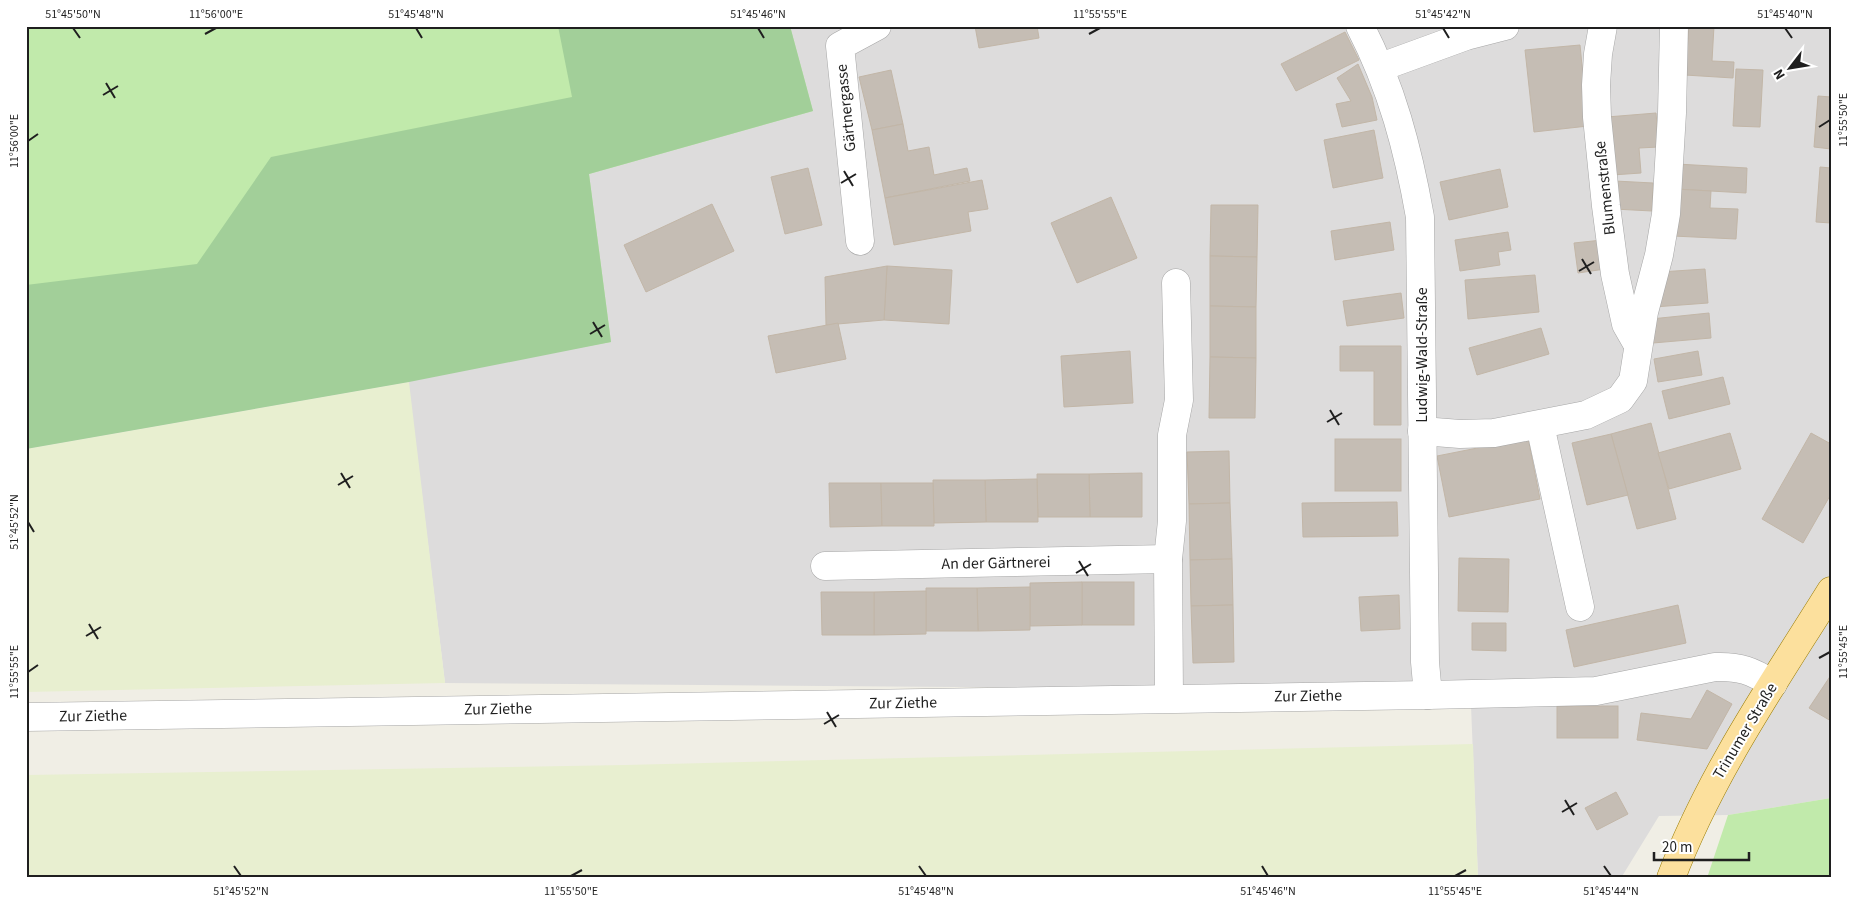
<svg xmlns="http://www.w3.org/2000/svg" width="1857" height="904" font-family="'Source Sans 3',sans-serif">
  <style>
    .residential { fill: #dddcdc }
    .farmland { fill: #e8efd0 }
    .grass { fill: #c1eaab }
    .forest { fill: #a2cf99 }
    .building { fill: #c5bdb4; stroke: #c2b6a7 }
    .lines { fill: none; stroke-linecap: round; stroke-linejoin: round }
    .minor-casing { stroke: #a6a6a6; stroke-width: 29 }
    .major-casing { stroke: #9a7c00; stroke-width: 29 }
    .minor { stroke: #fff; stroke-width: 28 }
    .major { stroke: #fce09d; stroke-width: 28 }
    .ticks { fill: none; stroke: #1f1f1f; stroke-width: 2 }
    .labels { text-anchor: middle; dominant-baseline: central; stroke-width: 4; stroke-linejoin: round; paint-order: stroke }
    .street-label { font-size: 16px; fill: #1f1f1f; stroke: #fff }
    .neatline { fill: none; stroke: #1f1f1f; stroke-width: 2 }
    .ticks-label { font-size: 12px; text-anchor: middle; fill: #1f1f1f }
  </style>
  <rect width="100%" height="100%" fill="#f0eee5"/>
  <polygon class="residential" points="26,26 1831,26 1831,798 1728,815 1659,816 1621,878 1478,878 1470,681 1191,689 445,683 408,382 26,449"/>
  <g class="farmland">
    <polygon points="409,382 445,683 26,692 26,449"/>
    <polygon points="1473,744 1478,878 26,878 26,775 625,765"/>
  </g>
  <g class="grass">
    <polygon points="26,26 790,26 813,111 589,174 611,342 26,447"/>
    <polygon points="1831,798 1831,878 1707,878 1728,815"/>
  </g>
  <polygon class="forest" points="558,26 790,26 813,111 589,174 611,342 409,382 26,449 26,285 197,264 271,157 572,97"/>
  <g class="building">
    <polygon points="975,26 1037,26 1039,38 979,48"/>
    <polygon points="1689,26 1714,26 1712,61 1734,62 1733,78 1685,75"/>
    <polygon points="1345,32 1359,60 1296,91 1281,64"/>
    <polygon points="1580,45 1588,126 1534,132 1525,50"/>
    <polygon points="1358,64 1372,97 1377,120 1342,127 1336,104 1351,101 1337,78"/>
    <polygon points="1736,69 1763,70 1760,127 1733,126"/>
    <polygon points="891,70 903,124 872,130 859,77"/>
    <polygon points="1818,96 1831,97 1831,149 1814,147"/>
    <polygon points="1656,113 1659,147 1639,148 1641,173 1612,175 1607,117"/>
    <polygon points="903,124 908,151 929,147 934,175 967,168 970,181 885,198 872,130"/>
    <polygon points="1374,130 1383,178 1333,188 1324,140"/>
    <polygon points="1677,164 1747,168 1746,193 1675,189"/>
    <polygon points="1820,167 1831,168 1831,223 1816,222"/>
    <polygon points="808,168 822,225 785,234 771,177"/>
    <polygon points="1500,169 1508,207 1449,220 1440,182"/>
    <polygon points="982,180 988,209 968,212 971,231 894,245 885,198"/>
    <polygon points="1615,181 1653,183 1652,211 1614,209"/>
    <polygon points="1675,189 1711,191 1710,208 1738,209 1736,239 1673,236"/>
    <polygon points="1111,197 1137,258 1077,283 1051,223"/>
    <polygon points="712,204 734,251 646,292 624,245"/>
    <polygon points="1211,205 1258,205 1257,257 1210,256"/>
    <polygon points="1390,222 1394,250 1335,260 1331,231"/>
    <polygon points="1508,232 1511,250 1498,252 1500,265 1460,271 1455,240"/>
    <polygon points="1602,240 1605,269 1578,273 1574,243"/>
    <polygon points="1210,256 1257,257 1256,307 1210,306"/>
    <polygon points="887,266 952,270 949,324 884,320"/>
    <polygon points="887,266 884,320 826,325 825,277"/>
    <polygon points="1705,269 1708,303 1654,307 1660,272"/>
    <polygon points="1535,275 1539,312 1468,319 1465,280"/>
    <polygon points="1401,293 1404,318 1347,326 1343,301"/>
    <polygon points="1210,306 1256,307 1256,358 1210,357"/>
    <polygon points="1709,313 1711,338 1653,343 1651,319"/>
    <polygon points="838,323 846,359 776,373 768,336"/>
    <polygon points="1541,328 1549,354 1477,375 1469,348"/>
    <polygon points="1340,346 1401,346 1401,425 1374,425 1374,371 1340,371"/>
    <polygon points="1130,351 1133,403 1064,407 1061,356"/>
    <polygon points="1698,351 1702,375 1658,382 1654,359"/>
    <polygon points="1210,357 1256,358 1255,418 1209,418"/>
    <polygon points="1723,377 1730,404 1669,419 1662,391"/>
    <polygon points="1651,423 1676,519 1637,529 1611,434"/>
    <polygon points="1730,433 1741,469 1669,489 1658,453"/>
    <polygon points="1811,433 1831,444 1831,494 1803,543 1762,519"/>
    <polygon points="1611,434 1628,495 1587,505 1572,443"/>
    <polygon points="1528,438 1540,499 1449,517 1437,456"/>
    <rect x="1335" y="439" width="66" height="52"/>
    <polygon points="1229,451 1230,503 1189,504 1187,452"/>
    <polygon points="1142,473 1142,517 1090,517 1089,474"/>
    <polygon points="1037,474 1089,474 1090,517 1038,517"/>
    <polygon points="1037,479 1038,522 986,522 985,480"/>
    <polygon points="933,480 985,480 986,522 934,523"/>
    <polygon points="829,483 881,483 882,526 830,527"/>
    <polygon points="881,483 933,483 934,526 882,526"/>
    <polygon points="1397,502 1398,536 1303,537 1302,503"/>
    <polygon points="1230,503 1232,559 1190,560 1189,504"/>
    <polygon points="1459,558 1509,559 1508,612 1458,611"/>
    <polygon points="1232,559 1233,605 1191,606 1190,560"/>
    <rect x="1082" y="582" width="52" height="43"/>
    <polygon points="1082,582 1082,625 1030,626 1030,583"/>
    <polygon points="1030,587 1030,630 978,631 977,588"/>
    <polygon points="926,588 977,588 978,631 926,631"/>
    <polygon points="926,591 926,634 874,635 874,592"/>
    <polygon points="821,592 874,592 874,635 822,635"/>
    <polygon points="1399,595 1400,629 1361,631 1359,597"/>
    <polygon points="1233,605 1234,662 1193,663 1191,606"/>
    <polygon points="1678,605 1686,643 1574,667 1566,630"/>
    <polygon points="1472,623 1506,623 1506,651 1472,650"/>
    <polygon points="1831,675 1831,721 1809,708"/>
    <polygon points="1707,690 1732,704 1707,749 1637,740 1641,713 1691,719"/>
    <rect x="1557" y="706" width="61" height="32"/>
    <polygon points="1616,792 1628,814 1597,830 1585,808"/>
  </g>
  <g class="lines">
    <g class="minor-casing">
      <g id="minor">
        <path d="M1360,26c32,62 48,123 60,191l5,445 3,33"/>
        <polyline points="1603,26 1598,54 1596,85 1597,117 1606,206 1615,274 1626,324 1638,345"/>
        <polyline points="1381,67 1466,36 1505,26"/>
        <polyline points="860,241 840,46 877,26"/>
        <polyline points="1540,425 1580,607"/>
        <polyline points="1422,431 1460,434 1494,433 1586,415 1620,399 1633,381 1644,312 1659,255 1666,214 1672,113 1674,26"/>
        <polyline points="825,566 1168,559"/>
        <polyline points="1169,698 1168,559 1172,521 1172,435 1179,400 1176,283"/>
        <path d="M26,717l1402,-22 168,-4 119,-24c25,-1 37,4 58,17"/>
      </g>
    </g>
    <g class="major-casing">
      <path id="major" d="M1671,878c39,-103 102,-194 160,-287"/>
    </g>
    <use href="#minor" class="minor"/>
    <use href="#major" class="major"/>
  </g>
  <path class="ticks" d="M73,28l7,10M416,28l6,10M758,28l6,10M1443,28l6,10M1785,28l7,10M205,34l11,-6M1089,34l11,-6M106,83l9,15M103,95l15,-9M1819,127l11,-7M28,141l10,-7M844,171l9,15M841,183l15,-9M1582,259l9,15M1579,271l15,-9M593,322l9,15M590,334l15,-9M1330,410l9,15M1327,422l15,-9M341,473l9,15M338,485l15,-9M28,522l6,10M1079,561l9,15M1076,573l15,-9M89,624l9,15M86,636l15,-9M1819,658l11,-6M28,672l10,-7M827,712l9,15M824,724l15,-9M1565,800l9,15M1562,812l15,-9M234,866l7,10M919,866l7,10M1262,866l6,10M1604,866l7,10M571,876l11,-6M1455,876l11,-6"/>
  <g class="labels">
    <g class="street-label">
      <text transform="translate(846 108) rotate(-96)">Gärtnergasse</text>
      <text transform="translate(1605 188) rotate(-96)">Blumenstraße</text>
      <text transform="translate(1422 355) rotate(-90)">Ludwig-Wald-Straße</text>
      <text transform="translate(996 563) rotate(-1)">An der Gärtnerei</text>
      <text transform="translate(1308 696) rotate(-1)">Zur Ziethe</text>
      <text transform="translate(903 703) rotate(-1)">Zur Ziethe</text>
      <text transform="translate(498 709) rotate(-1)">Zur Ziethe</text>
      <text transform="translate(93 716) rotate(-1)">Zur Ziethe</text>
      <text transform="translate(1745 731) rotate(-59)">Trinumer Straße</text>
    </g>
  </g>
  <rect width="1857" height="904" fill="none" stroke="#ffffff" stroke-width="55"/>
  <g transform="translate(1790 68) rotate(239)" stroke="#ffffff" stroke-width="4" paint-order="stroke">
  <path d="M0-4L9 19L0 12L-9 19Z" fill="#1f1f1f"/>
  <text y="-8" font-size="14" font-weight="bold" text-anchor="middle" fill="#1f1f1f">N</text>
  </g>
  <path d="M1654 852v8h95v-8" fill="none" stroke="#1f1f1f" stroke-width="2.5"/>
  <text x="1662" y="852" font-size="15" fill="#1f1f1f" stroke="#ffffff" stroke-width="4" paint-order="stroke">20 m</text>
  <rect x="28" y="28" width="1802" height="848" class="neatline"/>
  <g class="ticks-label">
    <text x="73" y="18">51°45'50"N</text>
    <text x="216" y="18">11°56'00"E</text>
    <text x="416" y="18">51°45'48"N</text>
    <text x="758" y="18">51°45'46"N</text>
    <text x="1100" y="18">11°55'55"E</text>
    <text x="1443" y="18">51°45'42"N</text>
    <text x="1785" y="18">51°45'40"N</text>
    <text transform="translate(1843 120) rotate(-90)" y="4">11°55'50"E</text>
    <text transform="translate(14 141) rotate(-90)" y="4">11°56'00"E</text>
    <text transform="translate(14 522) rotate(-90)" y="4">51°45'52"N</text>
    <text transform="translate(1843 652) rotate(-90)" y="4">11°55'45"E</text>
    <text transform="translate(14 672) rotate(-90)" y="4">11°55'55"E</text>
    <text x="241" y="895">51°45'52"N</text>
    <text x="571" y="895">11°55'50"E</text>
    <text x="926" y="895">51°45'48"N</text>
    <text x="1268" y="895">51°45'46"N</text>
    <text x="1455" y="895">11°55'45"E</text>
    <text x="1611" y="895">51°45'44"N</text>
  </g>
</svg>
